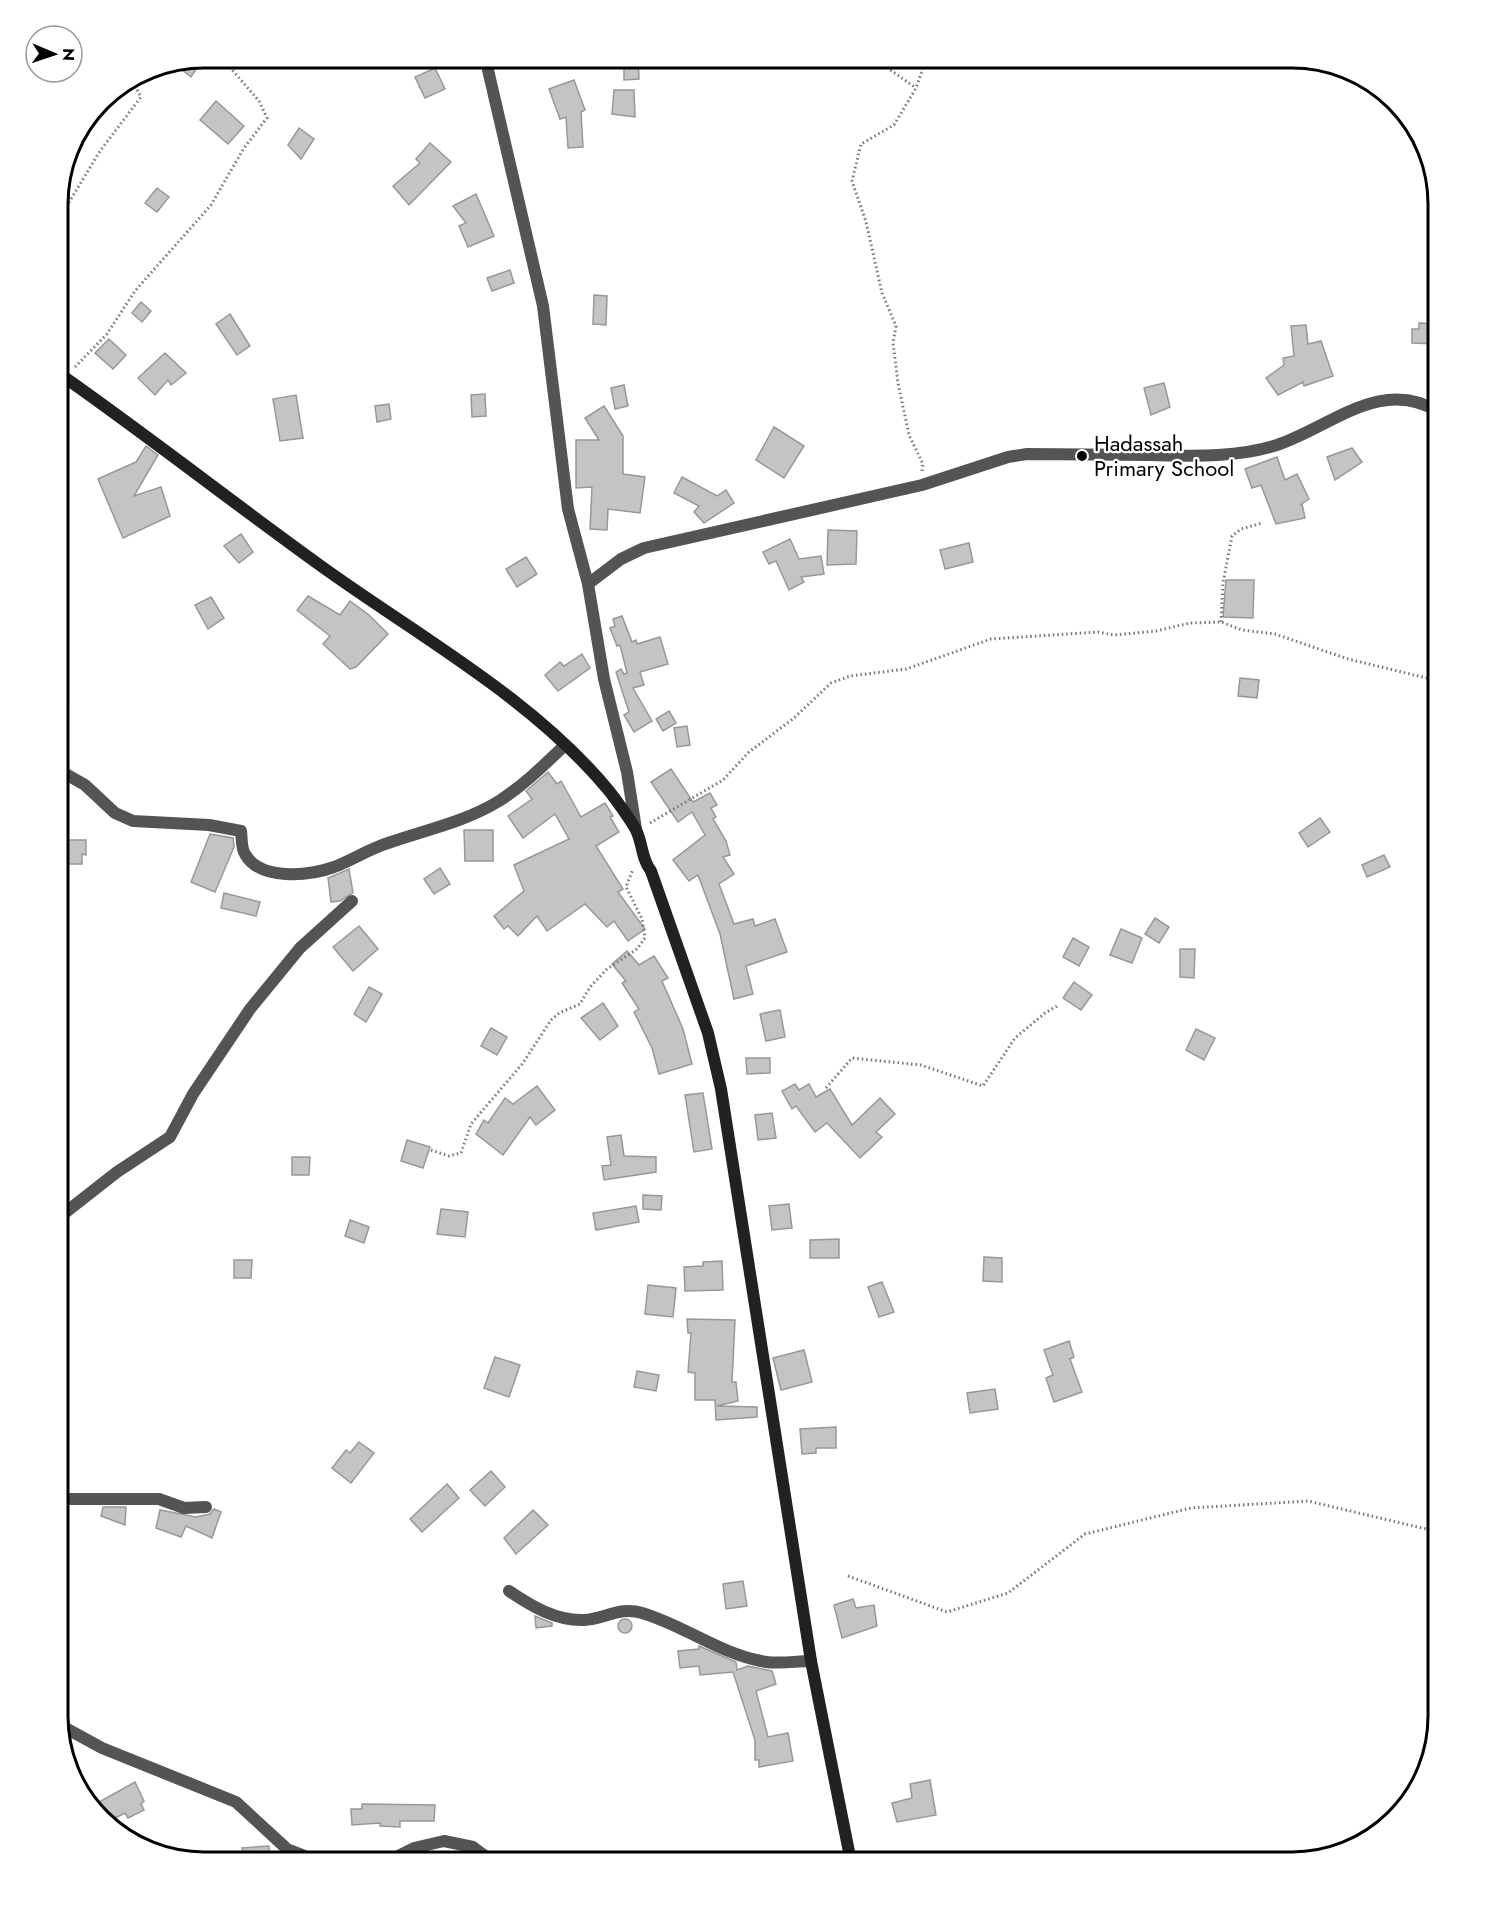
<svg xmlns="http://www.w3.org/2000/svg" width="1496" height="1919" font-family="Jost,sans-serif">
  <style>
    .building { fill: #c4c4c4; stroke: #989898; stroke-width: 1.5 }
    .lines { fill: none; stroke-linecap: round; stroke-linejoin: round }
    .path { stroke: #767676; stroke-width: 3; stroke-dasharray: 1.5 3; stroke-linecap: butt }
    .street { stroke: #545454; stroke-width: 12 }
    .secondary { stroke: #212121; stroke-width: 12 }
    .poi-dot { fill: #000; stroke: #fff; stroke-width: 2 }
    .labels { text-anchor: middle; dominant-baseline: central; stroke-width: 4.5; stroke-linejoin: round; paint-order: stroke }
    .poi-label { font-size: 22px; fill: #000; stroke: #fff; text-anchor: start }
    .rim { fill: none; stroke: #000; stroke-width: 3 }
  </style>
  <rect width="100%" height="100%" fill="#fff"/>
  <g class="building">
    <polygon points="204,57 191,77 173,63 192,59"/>
    <polygon points="624,57 638,57 639,79 624,80"/>
    <polygon points="435,68 445,89 425,98 415,77"/>
    <polygon points="574,80 585,110 581,112 583,147 568,148 566,117 560,119 549,89"/>
    <polygon points="614,90 634,90 635,117 612,114"/>
    <polygon points="216,101 244,126 228,144 200,120"/>
    <polygon points="299,128 314,139 301,159 288,145"/>
    <polygon points="430,143 451,162 409,205 393,186 420,163 416,159"/>
    <polygon points="157,188 169,197 157,212 145,203"/>
    <polygon points="476,194 494,236 468,247 459,226 466,223 453,206"/>
    <polygon points="510,270 514,283 492,291 487,278"/>
    <polygon points="594,295 607,296 606,325 593,324"/>
    <polygon points="141,302 151,311 142,322 132,313"/>
    <polygon points="230,314 250,346 237,355 216,324"/>
    <polygon points="1419,323 1439,324 1439,344 1412,343 1412,329 1419,329"/>
    <polygon points="1306,325 1308,344 1321,341 1333,376 1304,386 1303,382 1278,395 1266,378 1284,365 1283,358 1294,356 1291,326"/>
    <polygon points="109,339 126,355 113,369 95,353"/>
    <polygon points="165,353 186,373 171,385 168,380 155,395 138,378"/>
    <polygon points="1164,383 1170,407 1151,415 1144,388"/>
    <polygon points="624,385 628,406 615,409 611,388"/>
    <polygon points="485,394 486,416 472,417 471,395"/>
    <polygon points="296,395 303,438 280,441 273,399"/>
    <polygon points="389,404 391,419 377,422 375,406"/>
    <polygon points="604,406 623,436 623,474 645,477 640,513 608,509 607,530 590,529 592,487 576,488 576,440 599,440 585,418"/>
    <polygon points="774,427 804,446 784,478 756,460"/>
    <polygon points="146,446 158,455 134,496 161,487 170,516 123,538 98,479 136,462"/>
    <polygon points="1352,448 1362,462 1335,480 1327,457"/>
    <polygon points="1277,457 1285,480 1297,474 1309,499 1300,505 1302,504 1305,518 1276,524 1261,485 1252,488 1245,469"/>
    <polygon points="682,477 717,496 726,490 734,503 704,523 694,512 699,506 674,493"/>
    <polygon points="828,530 857,531 856,564 827,565"/>
    <polygon points="241,534 253,552 239,563 224,546"/>
    <polygon points="790,539 799,559 821,556 824,574 801,577 804,582 789,590 776,561 769,564 763,552"/>
    <polygon points="969,543 973,562 945,569 940,550"/>
    <polygon points="526,557 537,574 517,587 506,569"/>
    <polygon points="1226,580 1254,580 1253,618 1223,617"/>
    <polygon points="308,596 340,615 350,601 369,615 388,634 356,667 350,669 323,644 330,636 297,610"/>
    <polygon points="211,597 224,618 208,629 195,605"/>
    <polygon points="622,616 632,642 636,640 637,644 660,637 668,664 640,672 644,685 633,688 652,721 634,732 624,715 629,712 616,672 621,669 624,674 627,673 620,645 617,646 610,628 615,626 613,619"/>
    <polygon points="582,654 590,668 558,691 545,675 560,662 564,666"/>
    <polygon points="1240,678 1259,680 1257,698 1238,696"/>
    <polygon points="669,711 676,723 663,731 656,719"/>
    <polygon points="687,726 690,745 677,747 674,728"/>
    <polygon points="671,769 693,802 710,793 717,805 711,808 716,817 713,819 726,841 730,855 723,857 734,874 719,884 734,924 753,919 755,926 775,919 787,952 746,966 753,994 734,999 720,934 698,875 689,881 673,860 705,835 692,812 678,822 651,782"/>
    <polygon points="548,772 557,784 561,781 581,817 605,803 613,816 610,817 619,832 596,846 623,889 618,892 645,929 628,941 614,921 607,927 585,904 547,931 537,916 518,936 508,926 504,929 494,916 524,891 514,865 569,839 555,814 523,838 508,816 532,799 526,791"/>
    <polygon points="1320,818 1330,832 1308,847 1299,833"/>
    <polygon points="464,830 493,830 493,861 465,861"/>
    <polygon points="210,834 233,838 234,847 215,892 191,882"/>
    <polygon points="69,840 86,840 86,855 82,854 82,864 57,864 57,855"/>
    <polygon points="1384,855 1390,867 1367,877 1362,865"/>
    <polygon points="440,868 450,884 434,894 424,879"/>
    <polygon points="349,869 353,893 340,901 331,902 328,878"/>
    <polygon points="224,893 260,902 256,916 221,908"/>
    <polygon points="1155,918 1169,927 1159,943 1145,934"/>
    <polygon points="359,926 378,949 353,971 333,947"/>
    <polygon points="1121,929 1142,938 1132,963 1110,955"/>
    <polygon points="1073,938 1089,947 1079,966 1063,957"/>
    <polygon points="1180,949 1195,949 1194,978 1180,977"/>
    <polygon points="627,951 639,965 654,956 668,978 662,981 683,1029 692,1064 659,1074 652,1048 634,1012 639,1009 622,983 626,981 612,964"/>
    <polygon points="1074,982 1092,995 1081,1010 1063,998"/>
    <polygon points="369,987 382,994 366,1022 354,1014"/>
    <polygon points="603,1003 618,1026 600,1040 581,1018"/>
    <polygon points="780,1010 785,1037 766,1041 760,1014"/>
    <polygon points="491,1028 507,1037 497,1055 481,1046"/>
    <polygon points="1196,1029 1215,1038 1204,1060 1186,1050"/>
    <polygon points="746,1058 770,1058 770,1073 747,1074"/>
    <polygon points="795,1084 799,1090 809,1084 816,1097 830,1089 852,1125 880,1098 895,1114 876,1132 882,1137 860,1158 827,1123 815,1132 796,1106 792,1109 782,1091"/>
    <polygon points="537,1086 555,1110 536,1125 530,1117 503,1155 476,1134 484,1120 488,1123 505,1098 513,1104"/>
    <polygon points="703,1093 712,1149 694,1152 685,1095"/>
    <polygon points="772,1113 776,1138 758,1140 755,1115"/>
    <polygon points="621,1135 624,1156 656,1157 656,1172 604,1180 602,1166 611,1165 607,1137"/>
    <polygon points="407,1140 430,1147 423,1168 401,1161"/>
    <polygon points="292,1157 310,1157 309,1175 292,1175"/>
    <polygon points="643,1195 662,1196 661,1210 643,1209"/>
    <polygon points="789,1204 792,1228 772,1230 769,1206"/>
    <polygon points="636,1206 639,1222 596,1230 593,1213"/>
    <polygon points="441,1209 468,1212 465,1237 437,1234"/>
    <polygon points="350,1220 369,1227 364,1243 345,1236"/>
    <polygon points="839,1239 839,1258 810,1258 810,1240"/>
    <polygon points="984,1257 1002,1258 1002,1282 983,1281"/>
    <polygon points="234,1260 252,1260 251,1278 234,1278"/>
    <polygon points="722,1261 723,1290 685,1291 684,1267 703,1266 703,1262"/>
    <polygon points="882,1282 894,1312 879,1317 868,1287"/>
    <polygon points="648,1285 676,1288 673,1317 645,1314"/>
    <polygon points="687,1319 735,1320 732,1382 736,1382 738,1401 717,1406 757,1407 757,1417 716,1420 715,1400 695,1400 695,1373 688,1372 691,1333 688,1333"/>
    <polygon points="1069,1341 1074,1357 1070,1359 1082,1392 1054,1402 1046,1378 1053,1375 1044,1350"/>
    <polygon points="804,1350 812,1382 781,1390 773,1358"/>
    <polygon points="495,1357 520,1365 509,1397 484,1388"/>
    <polygon points="637,1371 659,1375 656,1391 634,1387"/>
    <polygon points="995,1389 998,1409 970,1413 967,1393"/>
    <polygon points="836,1427 836,1448 816,1448 816,1453 802,1454 800,1429"/>
    <polygon points="359,1442 374,1453 351,1483 332,1468 346,1450 350,1453"/>
    <polygon points="491,1471 505,1487 485,1506 470,1490"/>
    <polygon points="447,1484 459,1498 422,1532 410,1519"/>
    <polygon points="103,1507 126,1507 125,1525 101,1516"/>
    <polygon points="214,1509 221,1512 212,1538 186,1526 181,1537 156,1528 160,1510 196,1517 210,1514"/>
    <polygon points="533,1510 548,1525 516,1554 504,1538"/>
    <polygon points="743,1581 747,1606 726,1609 723,1584"/>
    <polygon points="853,1599 856,1608 874,1605 877,1626 842,1638 834,1605"/>
    <polygon points="535,1616 552,1623 552,1626 536,1628"/>
    <circle cx="625" cy="1626" r="7"/>
    <polygon points="699,1646 736,1662 737,1670 748,1666 772,1671 776,1684 756,1691 768,1737 788,1733 793,1761 759,1767 759,1760 755,1760 755,1740 733,1672 700,1675 699,1666 680,1668 678,1651 699,1649"/>
    <polygon points="930,1780 936,1815 897,1822 892,1803 912,1798 910,1784"/>
    <polygon points="135,1782 144,1801 141,1804 144,1810 128,1818 125,1813 109,1821 99,1802"/>
    <polygon points="362,1804 435,1805 434,1821 400,1821 400,1827 380,1826 380,1823 352,1825 351,1809 362,1809"/>
    <polygon points="269,1846 270,1859 243,1862 242,1848"/>
  </g>
  <g class="lines">
    <g class="path">
      <polyline points="549,57 572,57"/>
      <polyline points="872,57 916,88"/>
      <polyline points="57,222 100,151 141,97 131,78"/>
      <polyline points="75,367 107,334 135,291 211,205 244,148 267,118 259,101 221,57"/>
      <polyline points="922,471 923,464 909,435 898,383 893,343 896,326 882,293 866,222 852,181 861,144 894,125 916,88 927,57"/>
      <polyline points="1221,622 1223,583 1232,536 1241,529 1262,523"/>
      <polyline points="650,823 723,780 749,752 794,718 831,683 850,676 906,669 991,639 1098,632 1114,635 1156,631 1190,623 1221,622 1242,630 1275,634 1348,659 1439,681"/>
      <polyline points="826,1088 852,1058 921,1065 983,1086 1015,1038 1045,1013 1059,1005"/>
      <polyline points="431,1150 449,1156 461,1153 471,1124 523,1063 551,1020 559,1013 580,1004 590,987 607,969 637,949 645,938 642,919 626,887 633,869"/>
      <polyline points="848,1576 947,1612 1008,1593 1085,1534 1191,1508 1308,1501 1439,1532"/>
    </g>
    <g class="street">
      <polyline points="485,57 543,306 568,509 588,584 604,679 627,772 636,829"/>
      <path d="M588,584l33,-25 23,-11 278,-63 86,-28 19,-3c41,0 82,1 123,1 42,1 87,3 127,-10 54,-18 104,-69 162,-33"/>
      <path d="M57,769l28,16 30,28 18,8 76,4 32,6c1,7 0,17 4,23 15,27 64,22 89,13 18,-7 35,-18 54,-24 37,-13 77,-21 111,-42 24,-15 45,-36 66,-56"/>
      <polyline points="57,1219 117,1172 170,1137 193,1094 250,1009 300,948 352,901"/>
      <polyline points="57,1499 159,1499 184,1508 206,1507"/>
      <path d="M509,1591c22,15 47,30 75,29 20,-1 37,-14 58,-7 41,12 77,40 119,48 15,4 34,0 50,0"/>
      <polyline points="60,1725 102,1748 236,1802 287,1849 318,1861 335,1862"/>
      <polyline points="363,1862 392,1859 414,1848 444,1841 473,1847 493,1862"/>
    </g>
    <path class="secondary" d="M57,372c90,63 175,130 264,194 97,70 213,133 289,226 8,11 19,25 26,38 7,14 5,28 15,41l57,162 13,56 90,572 40,201"/>
  </g>
  <circle class="poi-dot" cx="1082" cy="456" r="6"/>
  <g class="labels">
    <g class="poi-label">
      <text x="1094" y="443">Hadassah<tspan x="1094" dy="25">Primary School</tspan></text>
    </g>
  </g>
  <path d="M0 0H1496V1919H0ZM204 68H1292A136 136 0 0 1 1428 204V1716A136 136 0 0 1 1292 1852H204A136 136 0 0 1 68 1716V204A136 136 0 0 1 204 68Z" fill="#fff" fill-rule="evenodd"/>
  <path class="rim" d="M204 68H1292A136 136 0 0 1 1428 204V1716A136 136 0 0 1 1292 1852H204A136 136 0 0 1 68 1716V204A136 136 0 0 1 204 68Z"/>
  <g transform="translate(54 54) rotate(92)"><circle r="28" fill="#ffffff" stroke="#999999" stroke-width="1.5"/>
  <path d="M0-4.5L10 22L0 15L-10 22Z" fill="#000000"/>
  <text y="-9" font-size="16" font-weight="bold" text-anchor="middle" fill="#000000">N</text>
  </g>
</svg>
